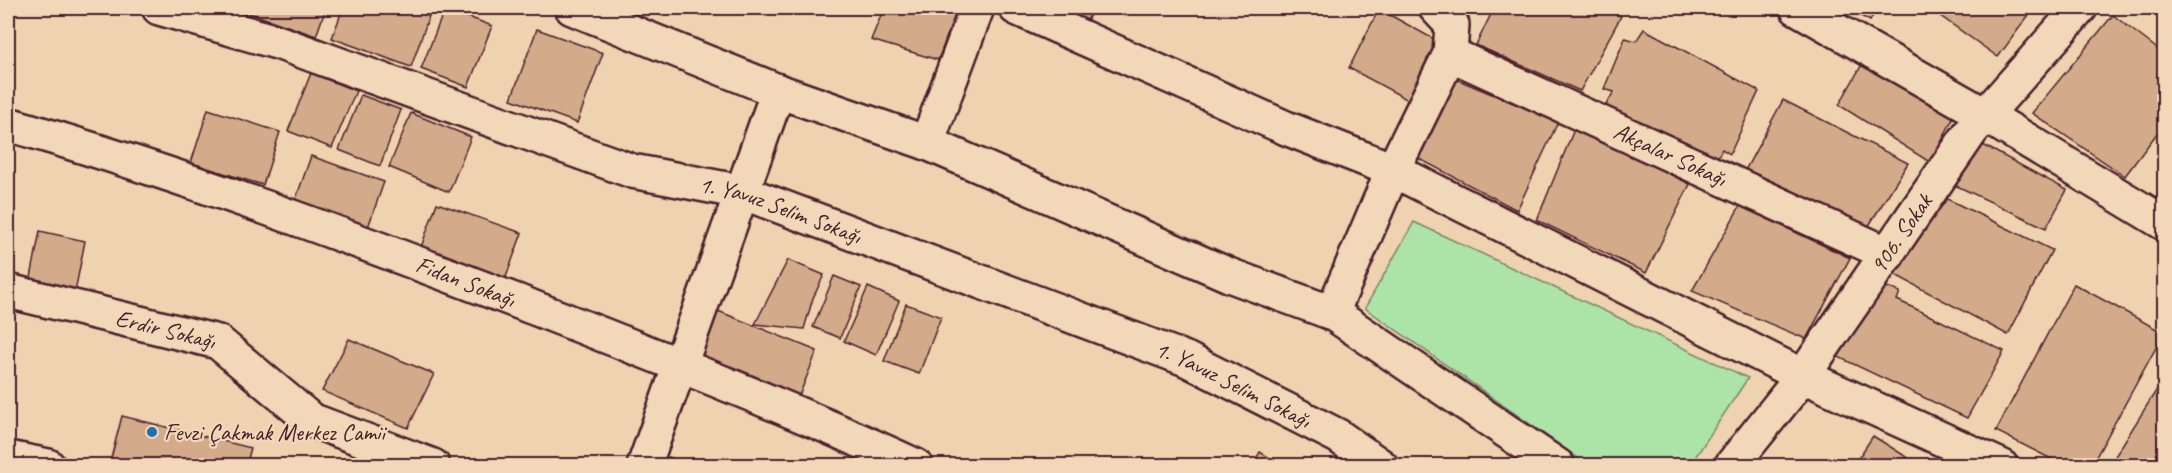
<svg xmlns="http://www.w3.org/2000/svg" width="2172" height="473" font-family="Caveat,sans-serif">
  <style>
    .green { fill: #ace4a8; stroke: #7b826a; stroke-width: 1.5 }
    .building { fill: #d3ab8b; stroke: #4a1f2b; stroke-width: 1.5 }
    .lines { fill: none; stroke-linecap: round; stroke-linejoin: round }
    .street-casing { stroke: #4a1f2b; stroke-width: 38 }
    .street { stroke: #f0d8b8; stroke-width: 33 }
    .poi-dot { fill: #1f6fb2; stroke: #f0d8b8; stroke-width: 2 }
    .labels { text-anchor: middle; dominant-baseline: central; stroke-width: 4.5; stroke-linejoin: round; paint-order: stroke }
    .street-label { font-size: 24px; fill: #4a1f2b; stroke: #f0d8b8 }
    .poi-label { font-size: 24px; fill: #4a1f2b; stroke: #f0d8b8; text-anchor: start }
  </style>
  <rect width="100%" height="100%" fill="#efd3b0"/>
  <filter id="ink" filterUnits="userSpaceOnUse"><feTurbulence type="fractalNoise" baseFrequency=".0167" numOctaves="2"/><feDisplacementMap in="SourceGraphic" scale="12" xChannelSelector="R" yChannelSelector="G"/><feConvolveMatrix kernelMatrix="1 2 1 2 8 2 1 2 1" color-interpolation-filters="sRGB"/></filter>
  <g filter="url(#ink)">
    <polygon class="green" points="1414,222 1748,378 1690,465 1588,465 1365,308"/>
    <g class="building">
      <polygon points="235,8 326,8 316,36"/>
      <polygon points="343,8 406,8 429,16 411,67 332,38"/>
      <polygon points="445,8 492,26 468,87 421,69"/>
      <polygon points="884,8 939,8 955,15 938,60 871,40"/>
      <polygon points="1055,8 1093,8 1087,21"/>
      <polygon points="1494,8 1603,8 1621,16 1580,91 1476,45"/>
      <polygon points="1846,8 1877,8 1870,21"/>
      <polygon points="1929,8 2034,8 1998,57"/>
      <polygon points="1379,9 1441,43 1410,101 1349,68"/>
      <polygon points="2113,15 2164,54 2164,124 2125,176 2032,113"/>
      <polygon points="537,29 603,53 577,123 511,99"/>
      <polygon points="1644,29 1759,91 1730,154 1722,149 1715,163 1604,108 1614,92 1604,89 1625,38 1636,41"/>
      <polygon points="1865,59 1955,114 1931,163 1839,105"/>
      <polygon points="311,73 356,91 332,148 288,131"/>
      <polygon points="1449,76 1558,122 1517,210 1412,155"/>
      <polygon points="361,95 401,110 380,166 339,150"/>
      <polygon points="1783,100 1908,163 1863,235 1741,178"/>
      <polygon points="208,109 280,132 263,185 191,163"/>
      <polygon points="411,113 471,137 449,192 389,167"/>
      <polygon points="1575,127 1690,184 1646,273 1537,220"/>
      <polygon points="1970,138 2067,190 2046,228 1944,180"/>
      <polygon points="311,156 384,182 367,230 294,204"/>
      <polygon points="1937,194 2052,250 2008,335 1888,271"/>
      <polygon points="437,203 522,233 502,288 417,258"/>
      <polygon points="1740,206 1850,258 1806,339 1692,291"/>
      <polygon points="40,231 85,241 74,297 29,288"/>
      <polygon points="788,260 824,275 813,298 804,329 755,324"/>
      <polygon points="834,276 861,287 840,338 813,327"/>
      <polygon points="1873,282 1900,292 1897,300 2004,351 1967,418 1830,353"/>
      <polygon points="2074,284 2164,333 2091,466 2065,466 1996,431"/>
      <polygon points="868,287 899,301 876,355 844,341"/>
      <polygon points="906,304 941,317 919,374 884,361"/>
      <polygon points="718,311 817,351 799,396 700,356"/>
      <polygon points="349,339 434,374 408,428 322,391"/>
      <polygon points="2164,378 2164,466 2109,466"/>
      <polygon points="122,416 251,448 246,466 109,466"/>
      <polygon points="1873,436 1921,466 1853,466"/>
      <polygon points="1260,452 1283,466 1252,466"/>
      <polygon points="669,457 688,466 665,466"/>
    </g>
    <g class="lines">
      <g class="street-casing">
        <g id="street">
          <path id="s1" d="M159,8l121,35 352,128 110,21 444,167 152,77 43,30"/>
          <polyline points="572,8 778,91 927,143 1229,275 1332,313 1558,466"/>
          <polyline points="1016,8 1286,128 1393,170 1803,376 2001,466"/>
          <polyline points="1797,8 1985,115 2164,223"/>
          <path id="s2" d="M1450,54l438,200"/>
          <path id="s3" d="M8,124c173,50 342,113 511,178 133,52 267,104 397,164"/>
          <polyline points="927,143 977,8"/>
          <path id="s4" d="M8,291l210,51 93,78 122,46"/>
          <polyline points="1332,313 1393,170 1450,54 1452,25 1436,8"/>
          <polyline points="8,458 48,466"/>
          <polyline points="644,466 778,91"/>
          <path id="s5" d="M1731,466l72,-90 169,-246 108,-122"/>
        </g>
      </g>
      <use href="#street" class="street"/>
    </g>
  </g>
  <circle class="poi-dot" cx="152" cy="432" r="6"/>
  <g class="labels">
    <g class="street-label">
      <text stroke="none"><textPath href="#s2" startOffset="242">Akçalar Sokağı</textPath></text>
      <text stroke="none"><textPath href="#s1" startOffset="654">1. Yavuz Selim Sokağı</textPath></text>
      <text stroke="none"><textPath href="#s5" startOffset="288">906. Sokak</textPath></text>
      <text stroke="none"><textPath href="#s3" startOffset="484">Fidan Sokağı</textPath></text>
      <text stroke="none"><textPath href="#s4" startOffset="162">Erdir Sokağı</textPath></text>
      <text stroke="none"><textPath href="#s1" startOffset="1140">1. Yavuz Selim Sokağı</textPath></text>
    </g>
    <g class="poi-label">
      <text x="164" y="432">Fevzi Çakmak Merkez Camii</text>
    </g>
  </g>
  <rect width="2172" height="473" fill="none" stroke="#f0d8b8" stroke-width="30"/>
  <rect x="15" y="15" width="2142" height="443" fill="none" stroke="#4a1f2b" stroke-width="2" filter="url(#ink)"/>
</svg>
